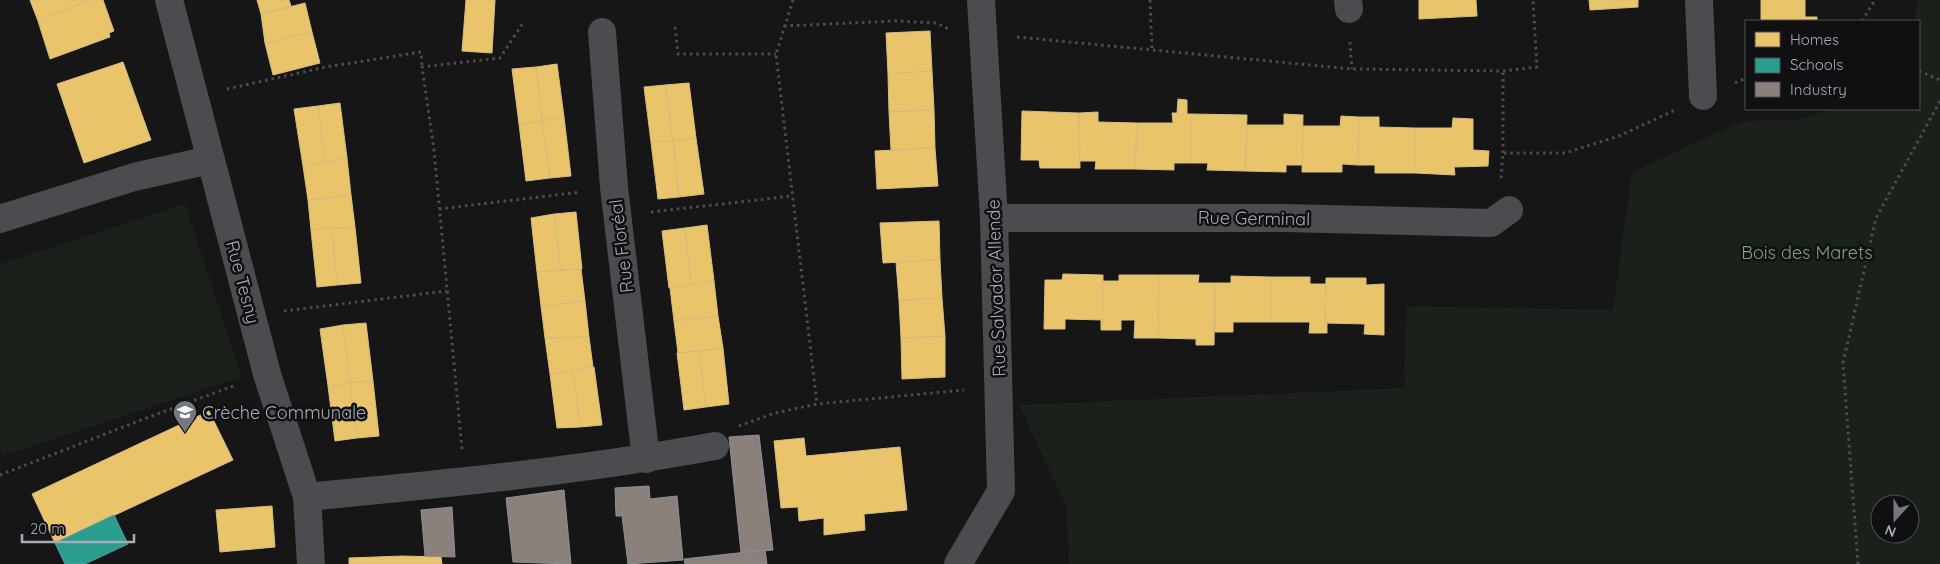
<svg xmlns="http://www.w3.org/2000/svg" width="1940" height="564" font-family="Quicksand,sans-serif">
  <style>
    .green { fill: #1a211b; fill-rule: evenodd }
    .homes { fill: #e9c46a; stroke: #d5bd82 }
    .schools { fill: #2a9d8f; stroke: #4fa29c }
    .industry { fill: #8a817c; stroke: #928e8e }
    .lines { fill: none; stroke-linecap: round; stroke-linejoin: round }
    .path { stroke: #4c4d51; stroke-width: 3; stroke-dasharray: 2.5 4; stroke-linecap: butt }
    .minor { stroke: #4a4c50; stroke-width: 28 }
    .labels { text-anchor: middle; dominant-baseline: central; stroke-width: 5; stroke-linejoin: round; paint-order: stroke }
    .street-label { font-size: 18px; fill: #a6acb9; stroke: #101013 }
    .park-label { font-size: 18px; fill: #7ca57e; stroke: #101013 }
    .poi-label { font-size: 18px; fill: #a6acb9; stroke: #101013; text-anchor: start }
  </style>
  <rect width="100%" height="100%" fill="#161617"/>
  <g class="green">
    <path d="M1917,0h23v564h-871l-2,-56 -48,-103 385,-17 3,-82 206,4 19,-138 111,-51 54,-1 37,-11h85v-88h-4zM1880,504h30v30h-30z"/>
    <polygon points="185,204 242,377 2,456 0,450 0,264"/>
  </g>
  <g class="homes">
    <polygon points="30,0 91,0 38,21"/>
    <polygon points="91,0 103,0 114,31 109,33 110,37 50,59 38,21"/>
    <polygon points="257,0 289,0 291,6 261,14"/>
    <polygon points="466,0 495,0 492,53 462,51"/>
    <polygon points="1419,0 1476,0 1477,16 1419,19"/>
    <polygon points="1589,0 1638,0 1638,7 1590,10"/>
    <polygon points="1761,0 1805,0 1805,17 1817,17 1817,21 1761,21"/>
    <polygon points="305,3 312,32 265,43 261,14"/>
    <polygon points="930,31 932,71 888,74 886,33"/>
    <polygon points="312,32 320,63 273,75 265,43"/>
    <polygon points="123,62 151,140 84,163 57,84"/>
    <polygon points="557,64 564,117 542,121 536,67"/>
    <polygon points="536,67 542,121 519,124 512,69"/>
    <polygon points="932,71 934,110 889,112 888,74"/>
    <polygon points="689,83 696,138 673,141 665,85"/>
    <polygon points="665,85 673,141 651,142 644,87"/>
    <polygon points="1178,99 1187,100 1187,114 1191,114 1191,163 1174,163 1174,170 1135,169 1137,123 1173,123 1172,113 1177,113"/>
    <polygon points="340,103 347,158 325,163 318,106"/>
    <polygon points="318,106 325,163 303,166 294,109"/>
    <polygon points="934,110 935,148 891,150 889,112"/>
    <polygon points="1022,111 1079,113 1080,168 1040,168 1039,160 1021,160"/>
    <polygon points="1098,112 1098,122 1137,123 1135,169 1095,169 1096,161 1080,161 1079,113"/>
    <polygon points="1191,114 1247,115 1245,171 1207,170 1208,163 1191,163"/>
    <polygon points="1284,114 1303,115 1302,165 1286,165 1286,172 1245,171 1247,125 1284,125"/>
    <polygon points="1341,116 1359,117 1358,165 1342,164 1342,172 1302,172 1303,126 1340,126"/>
    <polygon points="564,117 571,176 550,178 542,121"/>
    <polygon points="1359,117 1379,117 1379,127 1415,128 1415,173 1375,173 1375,165 1358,165"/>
    <polygon points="1453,118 1473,119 1473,150 1489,151 1488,166 1454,167 1455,175 1415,173 1415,128 1452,128"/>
    <polygon points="542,121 550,178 526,181 519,124"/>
    <polygon points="696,138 704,194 679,197 673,141"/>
    <polygon points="673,141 679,197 658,199 651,142"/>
    <polygon points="935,148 938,186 877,189 875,151"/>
    <polygon points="347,158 351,195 308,200 303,166"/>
    <polygon points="351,195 355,227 311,230 308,200"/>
    <polygon points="576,212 582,269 561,270 554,214"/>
    <polygon points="554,214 561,270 537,272 531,218"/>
    <polygon points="939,221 940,260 883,263 880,223"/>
    <polygon points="707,225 714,281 691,285 685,228"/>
    <polygon points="355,227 361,283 337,285 332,228"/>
    <polygon points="332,228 337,285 317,287 311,230"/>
    <polygon points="685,228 691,285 669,288 662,231"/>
    <polygon points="940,260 942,298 899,300 896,262"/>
    <polygon points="581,269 585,301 541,306 537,272"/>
    <polygon points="1063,274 1103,275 1103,320 1065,319 1065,329 1044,329 1045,280 1062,280"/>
    <polygon points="1119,275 1159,275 1158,338 1134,338 1135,320 1121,320 1121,330 1101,330 1101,320 1103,320 1103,281 1119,281"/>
    <polygon points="1159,275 1199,275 1198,283 1215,283 1214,345 1196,345 1196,339 1158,338"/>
    <polygon points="1231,276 1271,277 1271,322 1233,322 1233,332 1215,332 1215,283 1231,283"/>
    <polygon points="1271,277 1310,277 1310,284 1326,284 1325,323 1327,323 1327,333 1309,333 1310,322 1271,322"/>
    <polygon points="1326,278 1366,278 1366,285 1384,284 1384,335 1364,334 1365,324 1325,323"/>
    <polygon points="714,281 718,316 674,321 670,288"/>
    <polygon points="942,298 945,336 901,338 899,300"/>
    <polygon points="585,301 589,337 545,338 541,306"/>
    <polygon points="718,316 723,348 678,353 674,321"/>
    <polygon points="366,323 373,381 350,383 343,325"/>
    <polygon points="343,325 350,383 328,386 320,329"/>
    <polygon points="945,336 945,377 902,379 901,338"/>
    <polygon points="589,337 593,367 550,374 545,338"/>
    <polygon points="723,348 729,404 706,407 699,351"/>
    <polygon points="699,351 706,407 684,410 677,353"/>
    <polygon points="594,367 602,425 580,427 573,370"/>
    <polygon points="573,370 580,427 557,428 550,374"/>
    <polygon points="373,381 379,436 357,438 350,383"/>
    <polygon points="350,383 357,438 335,441 328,386"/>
    <polygon points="209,411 233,460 55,543 32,494"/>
    <polygon points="804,438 806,456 900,447 907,510 864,514 865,530 824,535 824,518 799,521 798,507 781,508 774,441"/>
    <polygon points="272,506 275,547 220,552 216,510"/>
    <polygon points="402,556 441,557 442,564 349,564 349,558"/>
  </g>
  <polygon class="schools" points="114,515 128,544 85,564 65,564 55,543"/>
  <g class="industry">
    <polygon points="759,435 773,550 741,553 729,437"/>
    <polygon points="649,486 650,499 677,496 683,560 628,564 622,516 616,516 615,488"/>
    <polygon points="564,490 571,564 513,562 506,498"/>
    <polygon points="452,507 455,557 425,556 421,510"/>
    <polygon points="765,550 767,564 685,564 684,559"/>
  </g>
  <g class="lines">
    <g class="path">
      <polyline points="793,0 776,54 817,404"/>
      <polyline points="1150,0 1152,49"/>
      <polyline points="1862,21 1875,0"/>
      <polyline points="784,26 896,21 936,23 949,29"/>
      <polyline points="675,27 678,54 776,54"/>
      <polyline points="1017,37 1352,69 1503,71 1537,67 1533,0"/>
      <polyline points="1350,42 1352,69"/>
      <polyline points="1919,71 1940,80"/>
      <polyline points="1735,83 1746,78"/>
      <polyline points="227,89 326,67 421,52 422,67"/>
      <polyline points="1503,153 1503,71"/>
      <polyline points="1501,178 1503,153 1565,153 1619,136 1675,110"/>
      <polyline points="439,209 581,192"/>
      <polyline points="651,212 792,196"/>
      <polyline points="284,311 447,291"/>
      <polyline points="739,426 775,413 817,404 964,390"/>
      <polyline points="462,449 434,150 422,67 500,58 523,23"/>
      <polyline points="0,475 149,417 236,385"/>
      <polyline points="1858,564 1843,363 1876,218 1940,101"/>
    </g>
    <g class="minor">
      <polyline points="169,0 267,374 307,497 311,564"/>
      <polyline points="1348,0 1349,9"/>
      <polyline points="1699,0 1703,96"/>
      <polyline points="602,32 614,187 646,459"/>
      <polyline points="994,218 1285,218 1491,223 1509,210"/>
      <polyline points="0,219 134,177 210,160"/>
      <path d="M307,497c136,-13 273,-26 408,-51"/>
      <polyline points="958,564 1001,491 994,218 981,0"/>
    </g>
  </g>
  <defs>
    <g id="school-pin" transform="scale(1.25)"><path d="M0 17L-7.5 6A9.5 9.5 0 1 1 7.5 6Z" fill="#747880" stroke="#101013"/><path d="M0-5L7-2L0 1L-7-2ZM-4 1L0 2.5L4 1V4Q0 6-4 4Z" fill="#fff"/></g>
  </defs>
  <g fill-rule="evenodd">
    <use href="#school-pin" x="185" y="412"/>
  </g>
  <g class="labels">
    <g class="street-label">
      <text transform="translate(1254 218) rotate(1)">Rue Germinal</text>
      <text transform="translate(621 246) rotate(-97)">Rue Floréal</text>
      <text transform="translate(243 282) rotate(75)">Rue Tesny</text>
      <text transform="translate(996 288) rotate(-92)">Rue Salvador Allende</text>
    </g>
    <g class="park-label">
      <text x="1807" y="252">Bois des Marets</text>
    </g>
    <g class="poi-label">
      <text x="202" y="412">Crèche Communale</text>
    </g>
  </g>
  <rect x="1745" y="20" width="175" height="90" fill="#101013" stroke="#4c4e55"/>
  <rect x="1755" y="32" width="25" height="15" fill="#e9c46a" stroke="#4c4e55"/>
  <text x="1790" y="45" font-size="15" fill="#a6acb9">Homes</text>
  <rect x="1755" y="58" width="25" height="15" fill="#2a9d8f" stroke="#4c4e55"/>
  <text x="1790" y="70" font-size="15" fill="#a6acb9">Schools</text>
  <rect x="1755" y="82" width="25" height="15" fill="#8a817c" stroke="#4c4e55"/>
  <text x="1790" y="95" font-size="15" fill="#a6acb9">Industry</text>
  <g transform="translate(1895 519) rotate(201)"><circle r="24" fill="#101013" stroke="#4c4e55"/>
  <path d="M0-4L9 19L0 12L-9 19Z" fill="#747880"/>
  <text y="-8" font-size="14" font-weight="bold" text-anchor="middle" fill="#a6acb9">N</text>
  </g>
  <path d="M22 534v8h112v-8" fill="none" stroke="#a6acb9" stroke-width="2.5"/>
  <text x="30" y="534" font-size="15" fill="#a6acb9" stroke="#101013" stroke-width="4" paint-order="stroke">20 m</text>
</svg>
